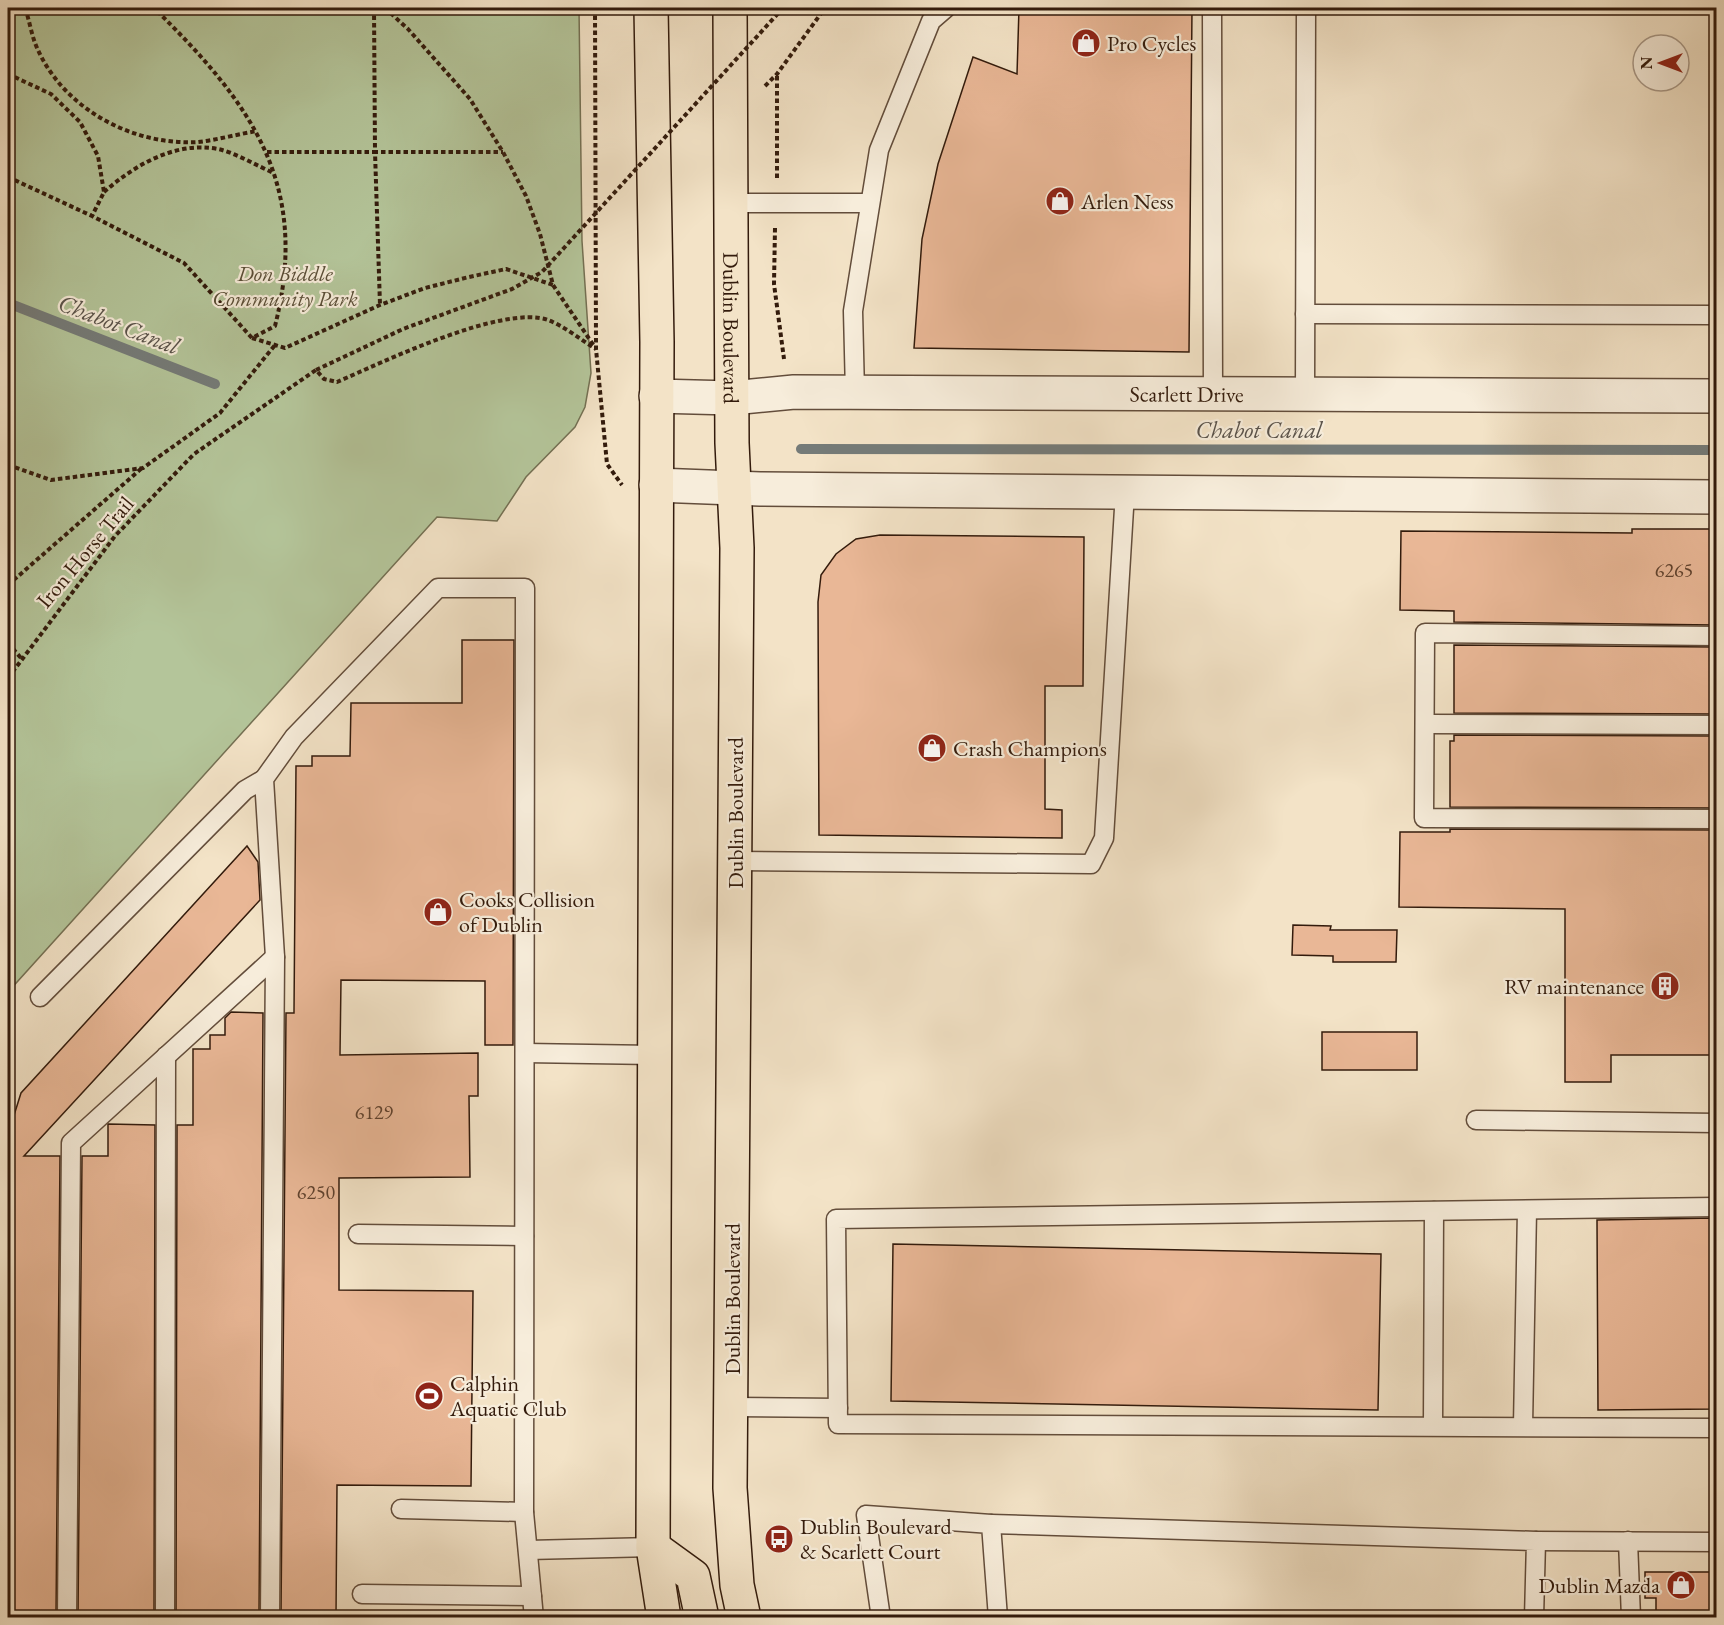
<svg xmlns="http://www.w3.org/2000/svg" width="1724" height="1625" font-family="'EB Garamond',serif">
  <style>
    .green { fill: #b4c59a; stroke: #747053; stroke-width: 1.5 }
    .lines { fill: none; stroke-linecap: round; stroke-linejoin: round }
    .stream { stroke: #757b78; stroke-width: 10 }
    .building { fill: #e9b796; stroke: #331b0c; stroke-width: 1.5 }
    .service-casing { stroke: #634d3b; stroke-width: 21 }
    .minor-casing { stroke: #634d3b; stroke-width: 36 }
    .primary-casing { stroke: #331b0c; stroke-width: 36 }
    .path { stroke: #331b0c; stroke-width: 4; stroke-dasharray: 4.5 3; stroke-linecap: butt }
    .service { stroke: #f7eddb; stroke-width: 18 }
    .minor { stroke: #f7eddb; stroke-width: 33 }
    .primary { stroke: #f3e3c7; stroke-width: 33 }
    .path-bridge { stroke: #331b0c; stroke-width: 4; stroke-dasharray: 4.5 3; stroke-linecap: butt }
    .labels { text-anchor: middle; dominant-baseline: central; stroke-width: 4.5; stroke-linejoin: round; paint-order: stroke }
    .number-label { font-size: 20px; fill: #60422e }
    .poi-label { font-size: 22px; fill: #331b0c; stroke: #f7eddb; text-anchor: start }
    .park-label { font-size: 22px; font-style: italic; fill: #5a4e37; stroke: #f7eddb }
    .street-label { font-size: 22px; fill: #331b0c; stroke: #f7eddb }
    .water-label { font-size: 24px; font-style: italic; fill: #5a534b; stroke: #f7eddb }
  </style>
  <rect width="100%" height="100%" fill="#f3e3c7"/>
  <filter id="stains"><feTurbulence type="fractalNoise" baseFrequency=".00333" numOctaves="4"/><feColorMatrix values="0 0 0 0 .2 0 0 0 0 .09 0 0 0 0 .02 0 0 0 .5 -.17"/></filter>
  <radialGradient id="worn" r=".72"><stop offset=".6" stop-color="#630" stop-opacity="0"/><stop offset="1" stop-color="#630" stop-opacity=".3"/></radialGradient>
  <polygon class="green" points="8,8 579,8 582,241 591,373 585,407 575,427 526,477 497,521 437,517 8,992"/>
  <g class="lines">
    <g class="stream">
      <polyline points="8,303 215,384"/>
      <polyline points="801,449 1716,450"/>
    </g>
  </g>
  <g class="building">
    <polygon points="1019,8 1192,8 1189,352 914,348 922,239 938,164 973,57 1017,74"/>
    <polygon points="1632,529 1716,529 1716,625 1454,622 1454,611 1400,610 1401,531 1632,533"/>
    <polygon points="880,535 1084,537 1083,686 1045,686 1045,809 1062,810 1062,838 819,835 818,602 821,575 836,554 856,539"/>
    <polygon points="462,640 514,640 513,1045 485,1045 485,981 341,980 340,1055 478,1053 478,1096 469,1096 470,1177 339,1178 339,1290 473,1291 471,1486 337,1485 336,1617 281,1617 286,1013 294,1013 296,766 312,766 312,756 350,756 351,703 462,703"/>
    <polygon points="1454,645 1716,647 1716,714 1454,713"/>
    <polygon points="1454,735 1716,736 1716,808 1450,807 1450,741 1454,741"/>
    <polygon points="1450,829 1716,830 1716,1055 1611,1055 1611,1082 1565,1082 1565,909 1399,907 1400,832 1450,832"/>
    <polygon points="247,846 258,862 260,900 24,1156 60,1156 56,1617 8,1617 10,1128 21,1093"/>
    <polygon points="1293,925 1331,926 1330,930 1397,930 1396,962 1333,962 1333,956 1292,955"/>
    <polygon points="231,1012 263,1013 259,1617 176,1617 177,1125 193,1125 193,1049 210,1049 210,1035 225,1035 225,1018"/>
    <rect x="1322" y="1032" width="95" height="38"/>
    <polygon points="108,1124 155,1125 154,1617 78,1617 82,1156 108,1156"/>
    <polygon points="1716,1218 1716,1409 1598,1410 1597,1220"/>
    <polygon points="893,1244 1381,1254 1378,1410 891,1401"/>
    <polygon points="1645,1572 1716,1572 1716,1617 1656,1617 1656,1598 1645,1598"/>
  </g>
  <g class="lines">
    <g class="service-casing">
      <g id="service">
        <polyline points="1212,8 1213,394"/>
        <polyline points="731,203 870,203"/>
        <polyline points="1305,314 1716,315"/>
        <polyline points="855,393 853,311 879,150 931,21 946,8"/>
        <polyline points="1305,395 1306,8"/>
        <polyline points="1716,636 1425,633 1424,818 1716,819"/>
        <polyline points="1425,724 1716,725"/>
        <polyline points="735,861 1091,864 1104,838 1125,492"/>
        <polyline points="40,997 245,790 264,779"/>
        <polyline points="525,1053 654,1055"/>
        <polyline points="1476,1120 1716,1123"/>
        <polyline points="1716,1207 836,1219 838,1424 1716,1428"/>
        <polyline points="358,1234 524,1236"/>
        <polyline points="731,1407 838,1408"/>
        <polyline points="1433,1426 1434,1211"/>
        <polyline points="1523,1426 1527,1210"/>
        <polyline points="401,1509 524,1512"/>
        <polyline points="991,1524 1536,1541 1534,1618"/>
        <polyline points="1536,1541 1716,1542"/>
        <polyline points="1628,1541 1631,1618"/>
        <polyline points="528,1550 653,1547"/>
        <polyline points="362,1594 532,1596"/>
        <polyline points="67,1618 71,1143 275,957"/>
        <polyline points="165,1618 166,1056"/>
        <polyline points="270,1618 275,957 264,779 294,737 438,588 525,588 524,1512 534,1618"/>
        <polyline points="881,1618 866,1515 991,1524 998,1618"/>
      </g>
    </g>
    <g class="minor-casing">
      <g id="minor">
        <path id="s1" d="M656,396l76,2 62,-6 922,4"/>
        <polyline points="656,485 760,489 1716,497"/>
      </g>
    </g>
    <g class="primary-casing">
      <g id="primary">
        <polyline points="651,8 657,342 653,1547 664,1618"/>
        <path id="s2" d="M730,8l2,435 5,105 -7,940 7,97 7,33"/>
        <polyline points="653,1547 693,1576 702,1618"/>
      </g>
    </g>
    <g class="path">
      <path d="M25,8c4,11 6,24 10,35 25,64 96,103 163,99 19,-2 40,-8 59,-11"/>
      <polyline points="374,8 375,152 503,152"/>
      <polyline points="385,8 408,29 470,99 503,152 526,196 540,234 553,285 594,346"/>
      <polyline points="595,8 596,349 607,464 622,485"/>
      <polyline points="8,74 51,94 80,122 98,156 104,192 92,216"/>
      <polyline points="765,86 777,74 825,8"/>
      <polyline points="267,152 375,152 380,305"/>
      <path d="M8,177l84,39 92,47 68,75 23,-12c36,-142 -24,-223 -121,-318"/>
      <polyline points="777,178 777,74"/>
      <path d="M104,192c31,-27 71,-51 114,-43 18,4 39,17 56,24"/>
      <polyline points="775,228 774,284 784,359"/>
      <polyline points="252,338 285,348 380,305 425,288 469,277 506,269 553,285"/>
      <polyline points="8,465 51,480 143,468 220,413 275,345"/>
      <polyline points="8,585 142,468"/>
      <polyline points="8,643 21,658"/>
      <path d="M8,678l107,-142 79,-82 122,-84 8,9 13,3c44,-19 165,-78 211,-62 16,6 33,20 48,29"/>
    </g>
    <use href="#service" class="service"/>
    <use href="#minor" class="minor"/>
    <use href="#primary" class="primary"/>
    <polyline class="path-bridge" points="316,370 403,329 512,289 542,272 783,8"/>
  </g>
  <defs>
    <g id="shop-disc" transform="scale(1.5)"><circle r="9.5" fill="#8f2418" stroke="#f7eddb"/><path d="M-5-2.5h2.3a2.7 3.5 0 0 1 5.4 0H5L5.5 6h-11ZM-1.5-2.5h3a1.5 2.3 0 0 0-3 0Z" fill="#fff"/></g>
    <g id="building-disc" transform="scale(1.5)"><circle r="9.5" fill="#8f2418" stroke="#f7eddb"/><path d="M-4-6H4V6H1V3H-1V6H-4ZM-2.5-4.3h1.7v1.8h-1.7ZM.8-4.3h1.7v1.8H.8ZM-2.5-1h1.7V.8h-1.7ZM.8-1h1.7V.8H.8Z" fill="#fff"/></g>
    <g id="stadium-disc" transform="scale(1.5)"><circle r="9.5" fill="#8f2418" stroke="#f7eddb"/><path d="M0-5a6.5 5 0 1 0 0 10a6.5 5 0 1 0 0-10ZM-3.5-1.8h7v3.6h-7Z" fill="#fff"/></g>
    <g id="bus-disc" transform="scale(1.5)"><circle r="9.5" fill="#8f2418" stroke="#f7eddb"/><path d="M-5-6H5V4H4V6H2V4H-2V6H-4V4H-5ZM-3.5-4V0h7V-4ZM-3.5 1.2v1.5H-2V1.2ZM2 1.2v1.5H3.5V1.2Z" fill="#fff"/></g>
  </defs>
  <g fill-rule="evenodd">
    <use href="#shop-disc" x="1086" y="43"/>
    <use href="#shop-disc" x="1060" y="201"/>
    <use href="#shop-disc" x="932" y="748"/>
    <use href="#shop-disc" x="438" y="912"/>
    <use href="#building-disc" x="1665" y="986"/>
    <use href="#stadium-disc" x="429" y="1396"/>
    <use href="#bus-disc" x="779" y="1539"/>
    <use href="#shop-disc" x="1681" y="1585"/>
  </g>
  <g class="labels">
    <g class="number-label">
      <text x="1674" y="570">6265</text>
      <text x="374" y="1112">6129</text>
      <text x="316" y="1192">6250</text>
    </g>
    <g class="poi-label">
      <text x="1107" y="43">Pro Cycles</text>
      <text x="1081" y="201">Arlen Ness</text>
      <text x="953" y="748">Crash Champions</text>
      <text x="459" y="899">Cooks Collision<tspan x="459" dy="25">of Dublin</tspan></text>
      <text x="1644" y="986" text-anchor="end">RV maintenance</text>
      <text x="450" y="1383">Calphin<tspan x="450" dy="25">Aquatic Club</tspan></text>
      <text x="800" y="1526">Dublin Boulevard<tspan x="800" dy="25">&amp; Scarlett Court</tspan></text>
      <text x="1660" y="1585" text-anchor="end">Dublin Mazda</text>
    </g>
    <g class="park-label">
      <text x="285" y="273">Don Biddle<tspan x="285" dy="25">Community Park</tspan></text>
    </g>
    <g class="street-label">
      <text stroke="none"><textPath href="#s2" startOffset="320">Dublin Boulevard</textPath></text>
      <text stroke="none"><textPath href="#s1" startOffset="531">Scarlett Drive</textPath></text>
      <text transform="translate(85 552) rotate(-50)">Iron Horse Trail</text>
      <text transform="translate(735 813) rotate(-90)">Dublin Boulevard</text>
      <text transform="translate(732 1299) rotate(-90)">Dublin Boulevard</text>
    </g>
    <g class="water-label">
      <text transform="translate(119 324) rotate(21)">Chabot Canal</text>
      <text x="1259" y="429">Chabot Canal</text>
    </g>
  </g>
  <rect width="1724" height="1625" fill="none" stroke="#f3e3c7" stroke-width="30"/>
  <rect x="9" y="9" width="1706" height="1607" fill="none" stroke="#331b0c" stroke-width="3"/>
  <rect x="15" y="15" width="1694" height="1595" fill="none" stroke="#331b0c" stroke-width="1.5"/>
  <g transform="translate(1661 63) rotate(270)"><circle r="28" fill="#f7eddb" stroke="#a99988" stroke-width="1.5"/>
  <path d="M0-4.5L10 22L0 15L-10 22Z" fill="#8f2418"/>
  <text y="-9" font-size="16" font-weight="bold" text-anchor="middle" fill="#331b0c">N</text>
  </g>
  <rect width="100%" height="100%" filter="url(#stains)"/>
  <rect width="100%" height="100%" fill="url(#worn)"/>
</svg>
